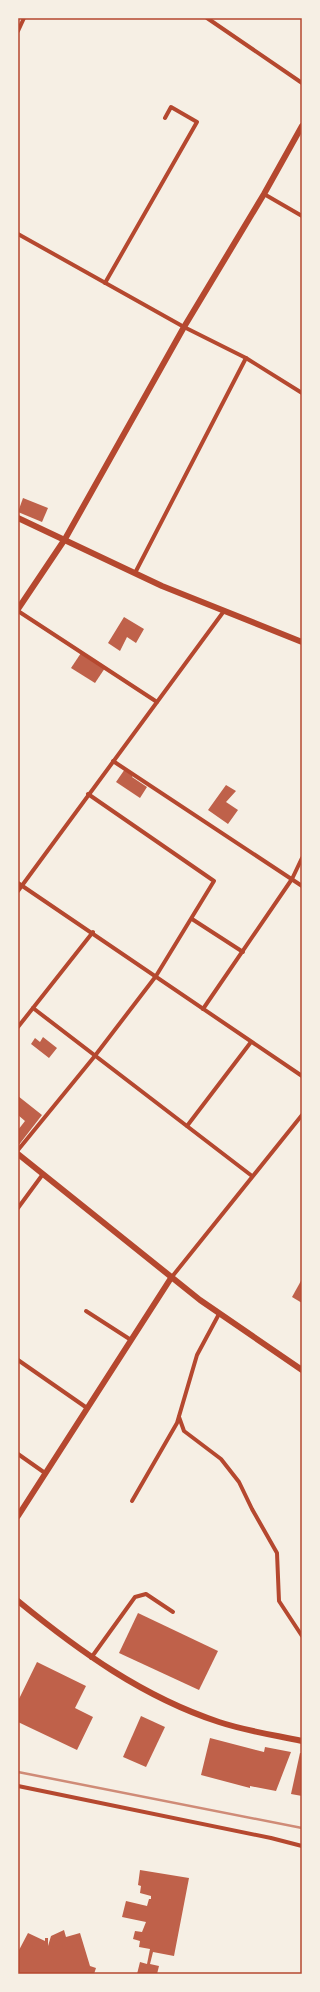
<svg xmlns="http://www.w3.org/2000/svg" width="320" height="1992" font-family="Mulish,sans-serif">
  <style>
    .building { fill: #bf614a }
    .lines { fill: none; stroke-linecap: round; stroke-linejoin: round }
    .minor { stroke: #b5482f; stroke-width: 4 }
    .tertiary { stroke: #b5482f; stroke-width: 6 }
    .rail { stroke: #cf8b77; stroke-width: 2.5 }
    .neatline { fill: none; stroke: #b5482f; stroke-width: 1.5 }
  </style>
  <rect width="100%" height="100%" fill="#f6efe4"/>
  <g class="building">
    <polygon points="23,498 48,508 42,522 18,512"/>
    <polygon points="124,617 144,629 136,643 127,637 120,651 108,643"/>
    <polygon points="81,653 105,668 95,683 71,668"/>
    <polygon points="125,769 134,774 132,777 147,787 140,798 116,782"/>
    <polygon points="226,785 236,791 226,802 238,810 228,824 208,810"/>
    <polygon points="43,1037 57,1048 49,1058 31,1044 35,1038 40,1042"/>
    <polygon points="18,1096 42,1115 18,1146 18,1130 25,1121 18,1115"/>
    <polygon points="302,1279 302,1303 292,1297"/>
    <polygon points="138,1613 218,1651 199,1690 119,1653"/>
    <polygon points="37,1662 86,1686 75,1708 93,1717 77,1750 18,1722 18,1701"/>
    <polygon points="141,1716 165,1727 146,1767 123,1757"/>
    <polygon points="210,1738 264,1752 265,1747 291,1752 276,1791 250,1786 250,1788 201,1775"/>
    <polygon points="300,1753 302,1753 302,1796 291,1794"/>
    <polygon points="140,1870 189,1878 174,1956 153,1952 150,1964 159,1966 157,1974 137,1974 140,1962 147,1964 150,1949 139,1947 140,1941 133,1939 135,1931 142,1932 146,1922 122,1917 126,1901 147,1906 149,1899 151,1899 151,1896 140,1893 141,1886 138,1885"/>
    <polygon points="64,1930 66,1937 80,1933 90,1966 96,1968 94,1974 18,1974 18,1952 28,1933 45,1941 45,1938 48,1938 48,1946 51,1936"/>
  </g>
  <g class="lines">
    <g class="minor">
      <polyline points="207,18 302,83"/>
      <polyline points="18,31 24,18"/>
      <polyline points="264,194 302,216"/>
      <polyline points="18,234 184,327 246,358 302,393"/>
      <polyline points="105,283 197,122 171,107 165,118"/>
      <polyline points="135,573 246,358"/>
      <polyline points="18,611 157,702"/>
      <polyline points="113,761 302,886"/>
      <polyline points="18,883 302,1076"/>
      <polyline points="18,891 224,611"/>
      <polyline points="192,919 243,952"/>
      <polyline points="33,1008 252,1176"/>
      <polyline points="203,1009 292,879 302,858"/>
      <polyline points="18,1027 93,932"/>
      <polyline points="187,1126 251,1042"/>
      <polyline points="18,1150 94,1057 156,976 214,881 88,794"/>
      <polyline points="18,1208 43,1174"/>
      <polyline points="171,1278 302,1115"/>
      <polyline points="86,1311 131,1340"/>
      <polyline points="18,1360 87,1408"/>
      <polyline points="179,1417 184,1431 221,1459 239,1482 252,1509 277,1553 279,1601 302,1636"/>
      <polyline points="18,1454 45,1473"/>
      <polyline points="132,1501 177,1423 197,1355 219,1314"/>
      <polyline points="91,1658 135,1597 146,1594 173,1612"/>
      <polyline points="18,1786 271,1838 302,1846"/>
    </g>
    <g class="tertiary">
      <polyline points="18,518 162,586 302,642"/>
      <polyline points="18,609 65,539 184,327 264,194 302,126"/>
      <polyline points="18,1154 200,1300 302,1370"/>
      <polyline points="18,1516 171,1278"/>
      <path d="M18,1601c61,50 125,96 201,121 27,9 55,13 83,19"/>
    </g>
    <polyline class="rail" points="18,1772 302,1828"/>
  </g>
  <rect width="320" height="1992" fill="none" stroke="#f6efe4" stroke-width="38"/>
  <rect x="19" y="19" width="282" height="1954" class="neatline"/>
</svg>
